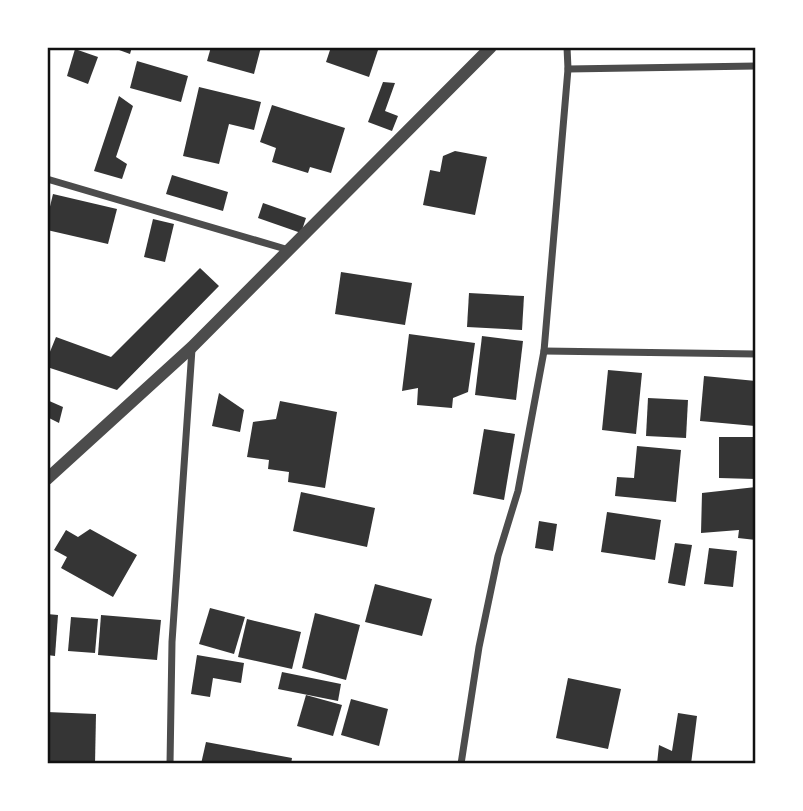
<svg xmlns="http://www.w3.org/2000/svg" width="803" height="811" font-family="'Zilla Slab',serif">
  <style>
    .building { fill: #353535 }
    .lines { fill: none; stroke-linecap: round; stroke-linejoin: round }
    .minor { stroke: #4c4c4c; stroke-width: 7 }
    .tertiary { stroke: #4c4c4c; stroke-width: 12 }
    .neatline { fill: none; stroke: #111; stroke-width: 2.5 }
  </style>
  <rect width="100%" height="100%" fill="#fff"/>
  <g class="building">
    <polygon points="111,47 132,47 130,54"/>
    <polygon points="211,47 261,47 254,74 207,61"/>
    <polygon points="331,47 379,47 369,77 326,62"/>
    <polygon points="75,49 98,57 88,84 67,76"/>
    <polygon points="137,61 188,76 181,102 130,88"/>
    <polygon points="383,82 395,83 385,111 398,116 392,131 368,122"/>
    <polygon points="199,87 261,102 254,130 229,124 219,164 183,156"/>
    <polygon points="119,96 133,106 116,157 127,164 122,179 94,171"/>
    <polygon points="272,105 345,128 331,173 310,167 308,173 272,162 276,148 260,142"/>
    <polygon points="455,151 487,157 475,215 423,205 430,170 440,172 443,156"/>
    <polygon points="172,175 228,192 223,211 166,194"/>
    <polygon points="53,194 117,209 108,244 47,230 47,219"/>
    <polygon points="263,203 306,218 301,233 258,218"/>
    <polygon points="153,219 174,224 165,262 144,257"/>
    <polygon points="200,268 219,286 117,390 47,367 47,359 56,337 111,357"/>
    <polygon points="341,272 412,283 405,325 335,314"/>
    <polygon points="469,293 524,296 522,330 467,327"/>
    <polygon points="409,334 475,343 468,392 453,398 452,408 417,405 418,388 402,391"/>
    <polygon points="482,336 523,341 516,400 475,395"/>
    <polygon points="608,370 642,373 636,434 602,430"/>
    <polygon points="704,376 756,381 755,426 700,421"/>
    <polygon points="219,393 244,410 240,432 212,426"/>
    <polygon points="648,398 688,400 686,438 646,436"/>
    <polygon points="47,400 63,407 59,423 47,417"/>
    <polygon points="280,401 337,412 325,488 288,482 289,472 268,469 269,460 247,457 253,422 276,419"/>
    <polygon points="484,429 515,434 504,500 473,494"/>
    <polygon points="719,437 756,437 756,479 719,478"/>
    <polygon points="637,446 681,450 676,502 615,496 617,477 634,478"/>
    <polygon points="756,487 756,540 738,538 739,530 701,533 702,493"/>
    <polygon points="301,492 375,508 367,547 293,531"/>
    <polygon points="607,512 661,520 655,560 601,552"/>
    <polygon points="539,521 557,524 553,551 535,548"/>
    <polygon points="90,529 137,555 113,597 61,568 67,557 54,550 66,530 78,537"/>
    <polygon points="675,543 692,545 685,586 668,583"/>
    <polygon points="709,548 737,551 733,587 704,584"/>
    <polygon points="375,584 432,599 422,636 365,622"/>
    <polygon points="210,608 245,617 234,654 199,644"/>
    <polygon points="315,613 360,625 346,680 302,668"/>
    <polygon points="47,614 58,615 55,656 47,655"/>
    <polygon points="101,615 161,620 157,660 98,655"/>
    <polygon points="71,617 98,619 95,653 68,651"/>
    <polygon points="247,619 301,632 292,669 238,657"/>
    <polygon points="197,655 244,663 241,683 213,678 210,697 191,694"/>
    <polygon points="282,672 341,684 338,701 278,689"/>
    <polygon points="568,678 621,689 608,749 556,738"/>
    <polygon points="306,695 342,705 333,736 297,726"/>
    <polygon points="351,699 388,709 379,746 341,735"/>
    <polygon points="47,712 96,714 95,764 47,764"/>
    <polygon points="678,713 697,716 691,764 657,764 659,745 672,751"/>
    <polygon points="206,742 292,758 291,764 201,764"/>
  </g>
  <g class="lines">
    <g class="minor">
      <polyline points="568,69 756,66"/>
      <polyline points="47,179 289,250"/>
      <polyline points="544,351 756,354"/>
      <polyline points="170,764 172,642 192,349"/>
      <polyline points="461,764 479,647 498,556 518,491 544,351 568,69 567,47"/>
    </g>
    <polyline class="tertiary" points="47,479 192,347 491,47"/>
  </g>
  <rect width="803" height="811" fill="none" stroke="#ffffff" stroke-width="98"/>
  <rect x="49" y="49" width="705" height="713" class="neatline"/>
</svg>
